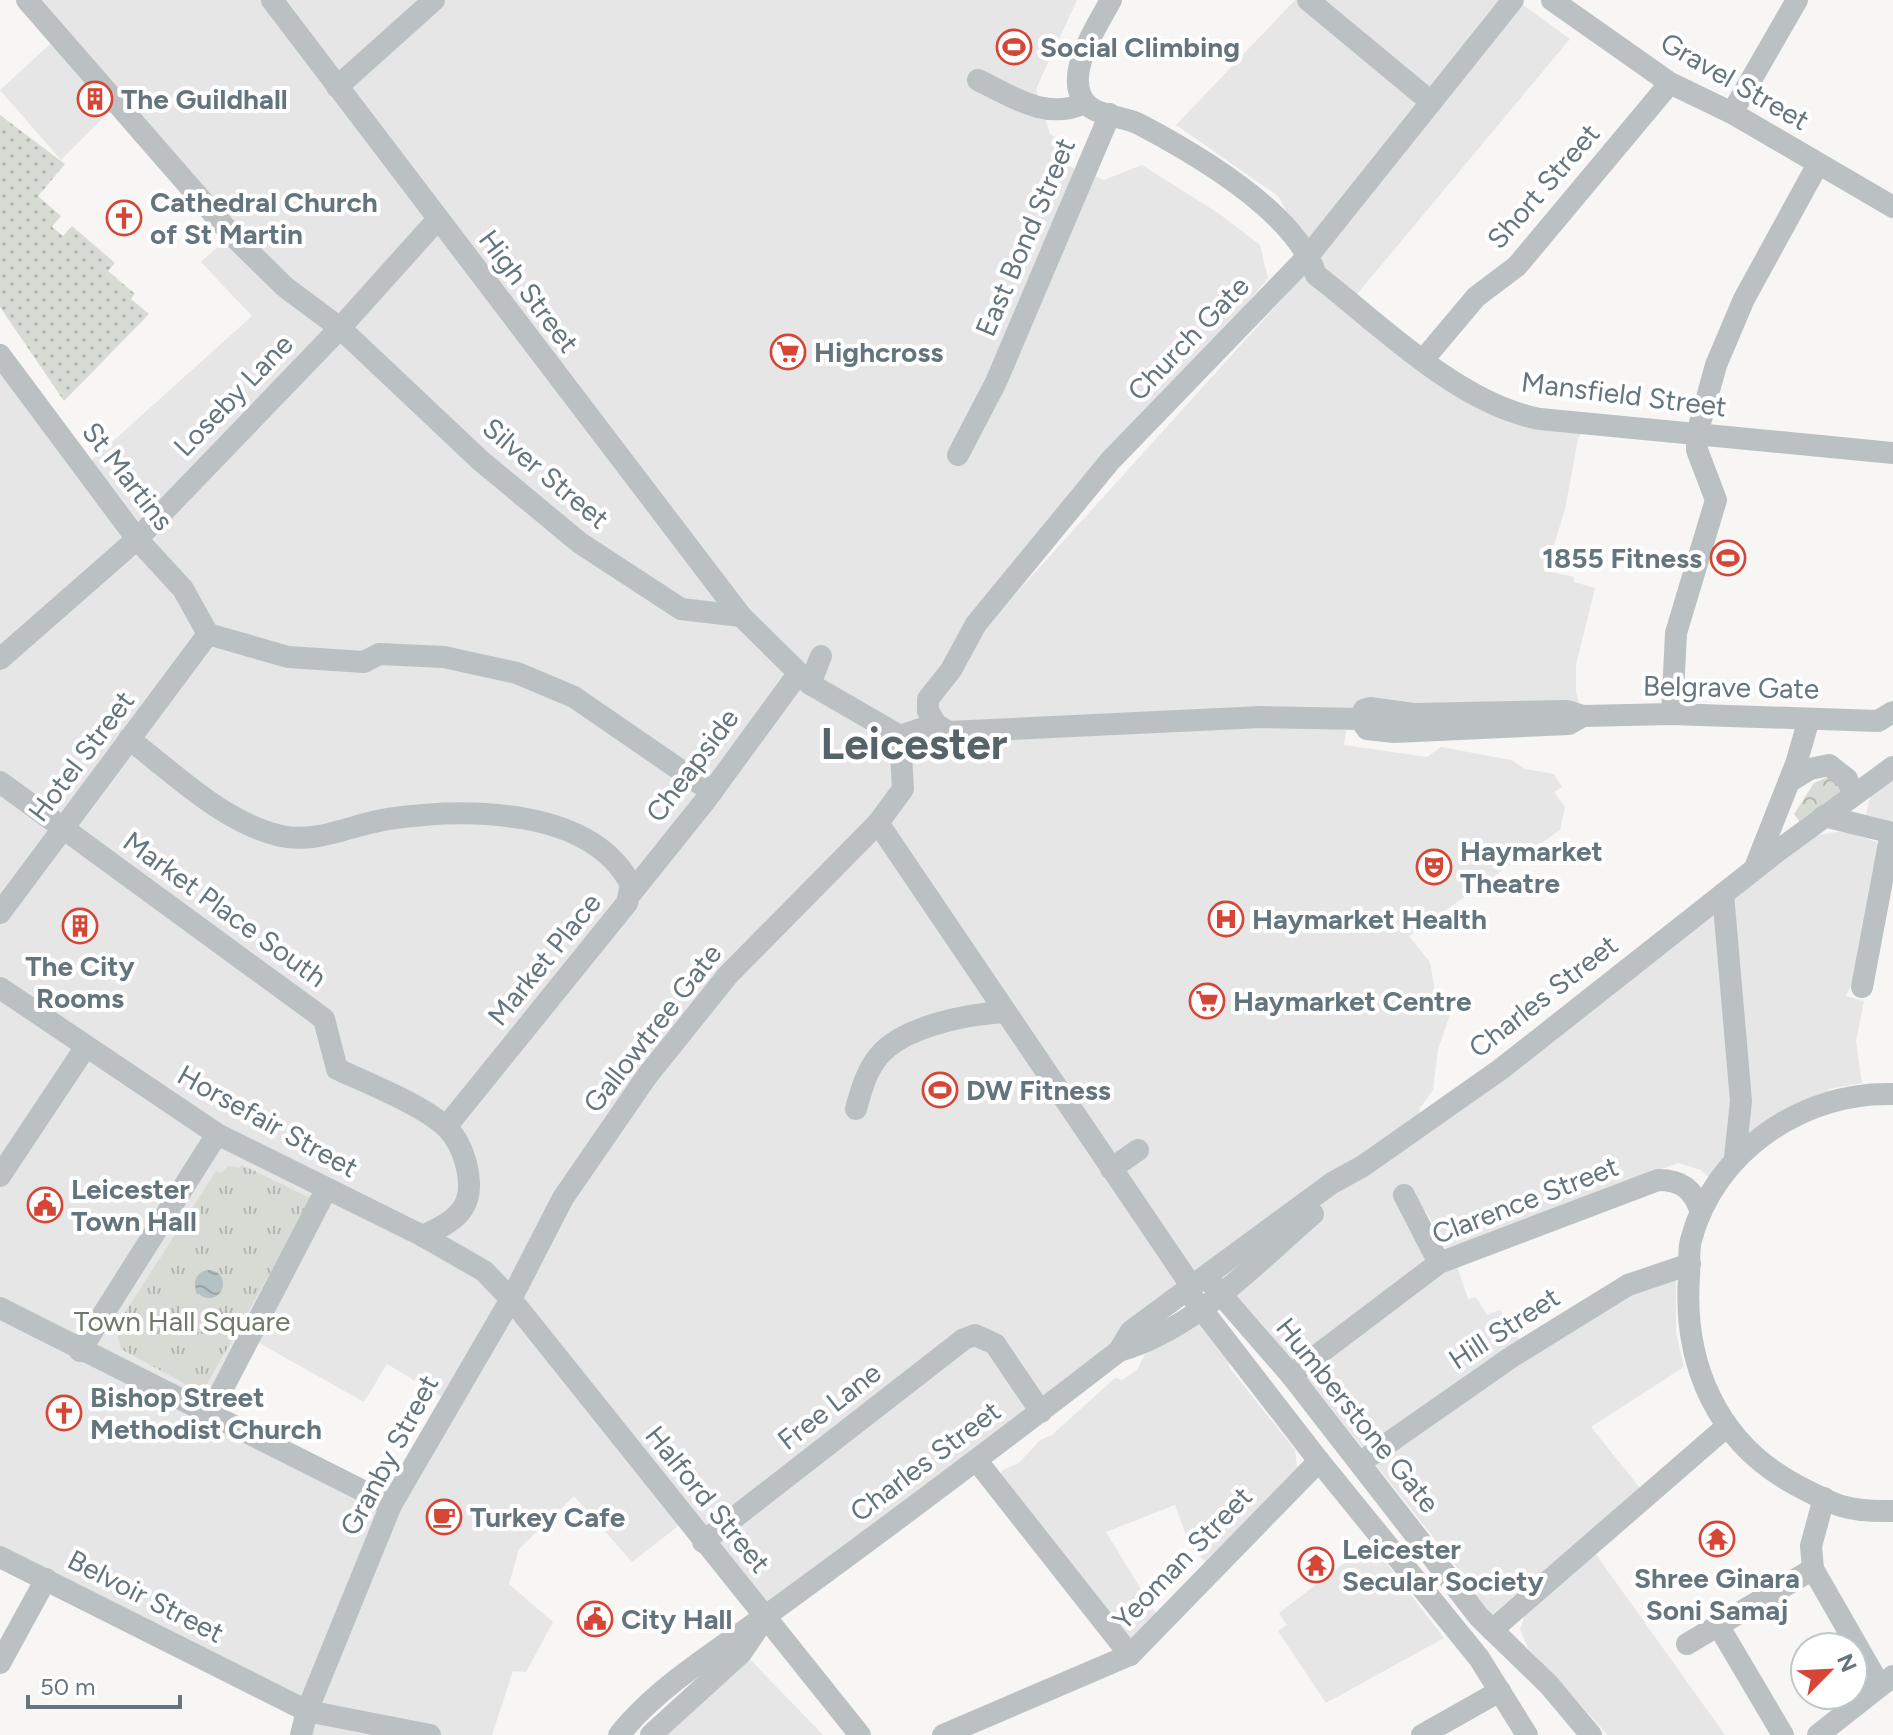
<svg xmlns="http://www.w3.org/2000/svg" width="1893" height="1735" font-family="Figtree,sans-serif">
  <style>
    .built { fill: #e5e6e5; fill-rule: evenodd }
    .grass { fill: url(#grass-tufts) }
    .forest { fill: url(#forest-crowns) }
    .garden { fill: url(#garden-dots) }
    .water { fill: url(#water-waves) }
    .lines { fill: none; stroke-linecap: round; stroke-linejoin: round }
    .minor { stroke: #bbc1c3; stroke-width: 22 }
    .labels { text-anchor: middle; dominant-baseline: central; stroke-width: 8; stroke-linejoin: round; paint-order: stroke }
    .poi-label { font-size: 28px; font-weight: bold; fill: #64757d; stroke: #fff; text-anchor: start }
    .street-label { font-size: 28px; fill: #64757d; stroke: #fff }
    .park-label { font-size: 28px; fill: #6d7a67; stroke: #fff }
    .town-label { font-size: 44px; font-weight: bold; fill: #566368; stroke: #fff }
  </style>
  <defs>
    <pattern id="grass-tufts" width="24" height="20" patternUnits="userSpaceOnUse" patternTransform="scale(2)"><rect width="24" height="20" fill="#d7dbd4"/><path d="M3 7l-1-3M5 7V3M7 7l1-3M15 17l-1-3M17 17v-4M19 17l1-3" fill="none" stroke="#b2b6b1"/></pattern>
    <pattern id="forest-crowns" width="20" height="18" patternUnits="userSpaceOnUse" patternTransform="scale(2)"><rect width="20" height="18" fill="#d7dbd4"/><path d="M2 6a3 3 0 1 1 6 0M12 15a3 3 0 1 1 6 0" fill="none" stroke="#b2b6b1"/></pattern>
    <pattern id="garden-dots" width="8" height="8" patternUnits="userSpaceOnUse" patternTransform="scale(2)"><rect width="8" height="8" fill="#d7dbd4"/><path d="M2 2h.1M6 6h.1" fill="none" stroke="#b2b6b1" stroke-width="1.8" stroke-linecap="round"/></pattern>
    <pattern id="water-waves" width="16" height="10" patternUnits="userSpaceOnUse" patternTransform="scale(2)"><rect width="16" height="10" fill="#b5c2c5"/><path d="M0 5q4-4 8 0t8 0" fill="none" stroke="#97a2a5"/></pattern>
  </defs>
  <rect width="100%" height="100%" fill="#f7f6f4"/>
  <g class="built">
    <path d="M27,0h1050l-41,89 14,45 19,10 4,11 -5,11 36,14 38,-15 79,50 39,30 8,33 -285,352 332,-367 -37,-67 -102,-71 119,-125h221l54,39 -217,260 120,93 113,32 -8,15 -13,70 -19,62 28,6v5l21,6 -19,77v27l7,24h-235l-4,29 83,12 14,-10 70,13 14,9 29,5 8,13 -8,5 11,15 -5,23 -151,106 21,26 5,29 22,4 -19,54 -5,41 -13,18 -3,18 58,-25 244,-189 69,-60 30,-17 25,-4 34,11 3,8 -26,128 -8,18 18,5 -8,40 6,42 -33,6 -4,9 -115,81 -9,-9 -23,-7 -232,85 -20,-37 -10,6 23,45 15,-5 14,42 8,-2 11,18 13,-5 26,39 102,-64 48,-8v56l8,34 -93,60 50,62 -151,127 -16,-18 4,-4 -168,-213 -19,-6 -86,-99 -439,341 -80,-97 -54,42 -58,-66 -55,53 -10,35 44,38 -27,50 -13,-1 -21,64h-191l6,-24 -307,-154v-1202l83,113 169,-152 -51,-54 31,-28 -118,-127 -53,53 -61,-70 59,-54zM250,1338l114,64 23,-38 60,36 -56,104 -184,-87z"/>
    <polygon points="1893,778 1893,822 1866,815 1870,797"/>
    <polygon points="1194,1323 1202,1325 1229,1356 1229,1367 1295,1450 1297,1467 1208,1564 1190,1547 1175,1505 1106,1532 1158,1617 1129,1642 999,1476 1003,1470 1019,1463 1040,1440 1052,1435 1115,1378 1122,1380 1137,1370 1148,1348"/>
    <polygon points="1371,1543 1444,1638 1326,1703 1278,1631 1287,1625 1279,1613"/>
    <polygon points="1595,1553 1725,1735 1608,1735 1528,1648 1520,1629 1526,1612"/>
    <polygon points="744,1653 823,1735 667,1735"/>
  </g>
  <polygon class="grass" points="242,1165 312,1199 202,1393 121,1349 115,1328 216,1171 221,1173 228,1166 239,1168"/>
  <polygon class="forest" points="1841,771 1853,794 1806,830 1794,814 1814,783"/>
  <polygon class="garden" points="0,115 65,164 38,196 61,216 52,227 63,236 72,226 115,263 108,271 135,294 131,299 149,314 64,401 0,307"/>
  <circle class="water" cx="209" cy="1284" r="14"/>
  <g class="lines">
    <g class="minor">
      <polyline points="27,0 231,234 285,287 340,328 481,461 580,543 681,609 741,616"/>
      <polyline points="272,0 741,616 810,684 900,736 936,724"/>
      <path d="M1111,0c-13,24 -43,68 -30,96 9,21 40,19 58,28 57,30 156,87 177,151 64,49 142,129 224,144l353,34"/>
      <polyline points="1308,0 1431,102"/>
      <polyline points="1552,0 1670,83 1732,113 1893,207"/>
      <path d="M978,80c35,17 68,41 107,23"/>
      <polyline points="337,87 434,0"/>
      <polyline points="1732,113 1797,0"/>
      <polyline points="0,355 137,539 183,589 208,634"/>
      <polyline points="1423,360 1476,297 1517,266 1670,83"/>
      <polyline points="958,455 996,382 1110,114"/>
      <polyline points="208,634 288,657 364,662 379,654 444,657 517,673 574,697 712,792"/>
      <polyline points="0,659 137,539 340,328 438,219"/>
      <polyline points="810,684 821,656"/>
      <polyline points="1672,714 1676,633 1716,500 1697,450 1697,434 1716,365 1744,299 1818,164"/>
      <polyline points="1583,716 1569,724 1394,732 1367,729 1360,719 1364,710 1370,708 1413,714 1567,711 1583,716 1672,714 1878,721 1893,712"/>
      <polyline points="1360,719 1261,717 948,732 936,724 928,711 928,699 951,670 976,624 1110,461 1309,255 1513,0"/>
      <polyline points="900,736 903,789 878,823 1192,1287"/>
      <path d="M129,739c46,35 95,84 152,97 37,8 72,-12 107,-17 75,-11 203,-13 243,66l-4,18 -181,224"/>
      <path d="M0,782l324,237 13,50c30,14 86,36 109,58 18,17 31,59 17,81 -9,14 -26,21 -40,28"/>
      <polyline points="1789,782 1810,769 1829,765 1847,779 1853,794"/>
      <polyline points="1824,816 1893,833"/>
      <polyline points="1756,865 1796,764 1809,719"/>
      <polyline points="632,892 705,801 798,674"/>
      <polyline points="1723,894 1741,1101 1735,1158"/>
      <polyline points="0,913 208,634"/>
      <polyline points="1862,987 1891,833"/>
      <polyline points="0,988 217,1134 423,1236 484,1271 511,1299 860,1735"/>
      <path d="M1893,1094c-90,-3 -179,58 -202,146 -3,11 -1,25 -2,36 -6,87 27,166 107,209 40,21 51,27 97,26"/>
      <path d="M856,1109c5,-18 10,-37 22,-52 24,-31 91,-43 127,-45"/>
      <polyline points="1111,1169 1138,1150"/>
      <polyline points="0,1176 85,1048"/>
      <polyline points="1404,1195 1439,1263"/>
      <polyline points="1211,1283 1291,1375 1479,1617 1549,1685 1591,1735"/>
      <polyline points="1193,1298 1319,1461 1479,1658 1527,1735"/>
      <polyline points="0,1308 391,1505"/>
      <polyline points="80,1351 217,1134"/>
      <polyline points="1119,1351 1131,1331 1332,1183 1363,1166 1501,1069 1779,850 1893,767"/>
      <path d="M1291,1375l148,-112 219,-83c24,0 35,9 43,32"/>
      <polyline points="209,1415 326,1190"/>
      <polyline points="977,1461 1130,1655"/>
      <polyline points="1361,1462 1513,1356 1628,1285 1690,1264"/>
      <polyline points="1824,1498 1811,1546 1813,1569 1880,1686"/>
      <polyline points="703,1542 964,1339 975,1335 995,1344 1041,1412"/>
      <polyline points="0,1557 307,1711 430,1735"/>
      <polyline points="1718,1625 1783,1735"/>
      <polyline points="1492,1630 1726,1427"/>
      <polyline points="1687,1644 1813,1569"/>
      <polyline points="0,1663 46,1579"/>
      <polyline points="301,1735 307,1711 391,1505 511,1299 563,1198 647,1076 728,975 878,823"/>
      <path d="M619,1735c42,-53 115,-95 170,-136 111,-81 221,-164 330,-248 75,-21 136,-87 194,-137"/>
      <polyline points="651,1735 741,1653 758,1628"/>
      <polyline points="943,1735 1130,1655 1319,1461"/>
      <polyline points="1422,1735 1500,1691"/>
      <polyline points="1818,1735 1893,1676"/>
    </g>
  </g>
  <defs>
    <g id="stadium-ring" transform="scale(1.8)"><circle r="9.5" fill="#fff" stroke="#d54636" stroke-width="1.5"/><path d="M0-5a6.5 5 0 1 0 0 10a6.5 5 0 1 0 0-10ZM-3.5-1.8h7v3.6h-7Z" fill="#d54636"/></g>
    <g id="building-ring" transform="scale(1.8)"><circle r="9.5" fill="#fff" stroke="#d54636" stroke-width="1.5"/><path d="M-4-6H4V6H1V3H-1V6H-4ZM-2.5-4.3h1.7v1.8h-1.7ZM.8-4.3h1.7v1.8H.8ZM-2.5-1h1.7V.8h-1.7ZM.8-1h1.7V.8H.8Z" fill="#d54636"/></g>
    <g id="church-ring" transform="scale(1.8)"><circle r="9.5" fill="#fff" stroke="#d54636" stroke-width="1.5"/><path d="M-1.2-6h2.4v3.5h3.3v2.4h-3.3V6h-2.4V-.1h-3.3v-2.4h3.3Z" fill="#d54636"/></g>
    <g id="supermarket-ring" transform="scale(1.8)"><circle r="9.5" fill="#fff" stroke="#d54636" stroke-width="1.5"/><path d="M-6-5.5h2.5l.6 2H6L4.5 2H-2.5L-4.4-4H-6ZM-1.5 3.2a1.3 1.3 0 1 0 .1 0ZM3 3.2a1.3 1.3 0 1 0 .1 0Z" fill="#d54636"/></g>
    <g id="theatre-ring" transform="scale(1.8)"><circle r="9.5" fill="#fff" stroke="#d54636" stroke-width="1.5"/><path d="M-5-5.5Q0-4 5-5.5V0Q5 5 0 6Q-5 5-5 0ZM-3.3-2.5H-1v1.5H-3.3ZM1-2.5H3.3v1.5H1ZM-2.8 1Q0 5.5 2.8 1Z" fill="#d54636"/></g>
    <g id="hospital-ring" transform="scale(1.8)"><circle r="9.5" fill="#fff" stroke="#d54636" stroke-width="1.5"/><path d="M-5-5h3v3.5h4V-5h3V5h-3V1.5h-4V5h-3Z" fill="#d54636"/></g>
    <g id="civic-ring" transform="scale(1.8)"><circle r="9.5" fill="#fff" stroke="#d54636" stroke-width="1.5"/><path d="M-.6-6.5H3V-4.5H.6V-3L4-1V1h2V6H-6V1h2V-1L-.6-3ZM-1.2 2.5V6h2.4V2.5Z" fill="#d54636"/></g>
    <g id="cafe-ring" transform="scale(1.8)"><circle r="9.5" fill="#fff" stroke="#d54636" stroke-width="1.5"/><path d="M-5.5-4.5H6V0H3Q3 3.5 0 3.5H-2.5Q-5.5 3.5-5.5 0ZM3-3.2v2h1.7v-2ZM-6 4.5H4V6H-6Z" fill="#d54636"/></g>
    <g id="temple-ring" transform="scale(1.8)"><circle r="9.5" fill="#fff" stroke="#d54636" stroke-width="1.5"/><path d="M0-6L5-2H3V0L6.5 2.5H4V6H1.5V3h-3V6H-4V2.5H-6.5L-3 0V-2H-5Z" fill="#d54636"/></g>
  </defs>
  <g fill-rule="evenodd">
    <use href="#stadium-ring" x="1014" y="47"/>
    <use href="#building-ring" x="95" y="99"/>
    <use href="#church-ring" x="124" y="218"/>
    <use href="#supermarket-ring" x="788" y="352"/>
    <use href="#stadium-ring" x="1728" y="558"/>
    <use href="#theatre-ring" x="1434" y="867"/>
    <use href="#hospital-ring" x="1226" y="919"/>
    <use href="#building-ring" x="80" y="926"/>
    <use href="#supermarket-ring" x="1207" y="1001"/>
    <use href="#stadium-ring" x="940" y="1090"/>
    <use href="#civic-ring" x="45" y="1205"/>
    <use href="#church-ring" x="64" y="1413"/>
    <use href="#cafe-ring" x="444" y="1517"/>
    <use href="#temple-ring" x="1717" y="1539"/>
    <use href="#temple-ring" x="1316" y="1565"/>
    <use href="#civic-ring" x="595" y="1619"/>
  </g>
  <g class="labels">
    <g class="poi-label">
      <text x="1040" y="47">Social Climbing</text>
      <text x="121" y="99">The Guildhall</text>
      <text x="150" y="202">Cathedral Church<tspan x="150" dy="32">of St Martin</tspan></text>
      <text x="814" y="352">Highcross</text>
      <text x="1702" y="558" text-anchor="end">1855 Fitness</text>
      <text x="1460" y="851">Haymarket<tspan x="1460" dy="32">Theatre</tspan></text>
      <text x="1252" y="919">Haymarket Health</text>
      <text x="80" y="966" text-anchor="middle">The City<tspan x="80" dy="32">Rooms</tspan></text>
      <text x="1233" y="1001">Haymarket Centre</text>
      <text x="966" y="1090">DW Fitness</text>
      <text x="71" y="1189">Leicester<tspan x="71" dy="32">Town Hall</tspan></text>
      <text x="90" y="1397">Bishop Street<tspan x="90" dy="32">Methodist Church</tspan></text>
      <text x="470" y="1517">Turkey Cafe</text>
      <text x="1342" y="1549">Leicester<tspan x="1342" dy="32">Secular Society</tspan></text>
      <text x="1717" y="1578" text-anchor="middle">Shree Ginara<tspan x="1717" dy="32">Soni Samaj</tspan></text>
      <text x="621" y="1619">City Hall</text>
    </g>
    <g class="street-label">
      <text transform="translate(1735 81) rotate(30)">Gravel Street</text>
      <text transform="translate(1543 186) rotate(-49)">Short Street</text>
      <text transform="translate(1025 237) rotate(-67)">East Bond Street</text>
      <text transform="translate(529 291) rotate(53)">High Street</text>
      <text transform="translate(1188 338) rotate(-46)">Church Gate</text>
      <text transform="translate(1624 394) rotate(7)">Mansfield Street</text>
      <text transform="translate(233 395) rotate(-46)">Loseby Lane</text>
      <text transform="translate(546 473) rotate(40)">Silver Street</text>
      <text transform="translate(128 476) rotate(52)">St Martins</text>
      <text transform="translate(1731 687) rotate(1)">Belgrave Gate</text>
      <text transform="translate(81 756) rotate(-53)">Hotel Street</text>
      <text transform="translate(692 765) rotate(-53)">Cheapside</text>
      <text transform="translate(225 909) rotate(36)">Market Place South</text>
      <text transform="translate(544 959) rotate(-51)">Market Place</text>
      <text transform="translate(1543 996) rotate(-38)">Charles Street</text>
      <text transform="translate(652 1028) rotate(-52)">Gallowtree Gate</text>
      <text transform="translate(268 1121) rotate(29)">Horsefair Street</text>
      <text transform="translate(1525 1200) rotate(-21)">Clarence Street</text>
      <text transform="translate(1504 1328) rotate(-33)">Hill Street</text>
      <text transform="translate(829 1406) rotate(-38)">Free Lane</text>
      <text transform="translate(1358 1415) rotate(51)">Humberstone Gate</text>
      <text transform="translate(389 1455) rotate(-62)">Granby Street</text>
      <text transform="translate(925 1461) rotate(-37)">Charles Street</text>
      <text transform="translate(708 1499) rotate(51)">Halford Street</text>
      <text transform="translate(1182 1558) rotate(-46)">Yeoman Street</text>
      <text transform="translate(146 1596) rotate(27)">Belvoir Street</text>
    </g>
    <g class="park-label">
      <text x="182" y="1321">Town Hall Square</text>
    </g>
    <g class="town-label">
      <text x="914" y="743">Leicester</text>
    </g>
  </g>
  <g transform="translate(1829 1671) rotate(66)"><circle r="38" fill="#ffffff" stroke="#c1c8cb" stroke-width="2"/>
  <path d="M0-6L14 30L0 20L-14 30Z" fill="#d54636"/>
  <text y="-12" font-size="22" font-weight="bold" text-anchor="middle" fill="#64757d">N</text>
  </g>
  <path d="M28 1695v12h152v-12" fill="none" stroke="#64757d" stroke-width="4"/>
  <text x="40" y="1695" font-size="24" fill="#64757d" stroke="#ffffff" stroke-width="6" paint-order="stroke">50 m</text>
</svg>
